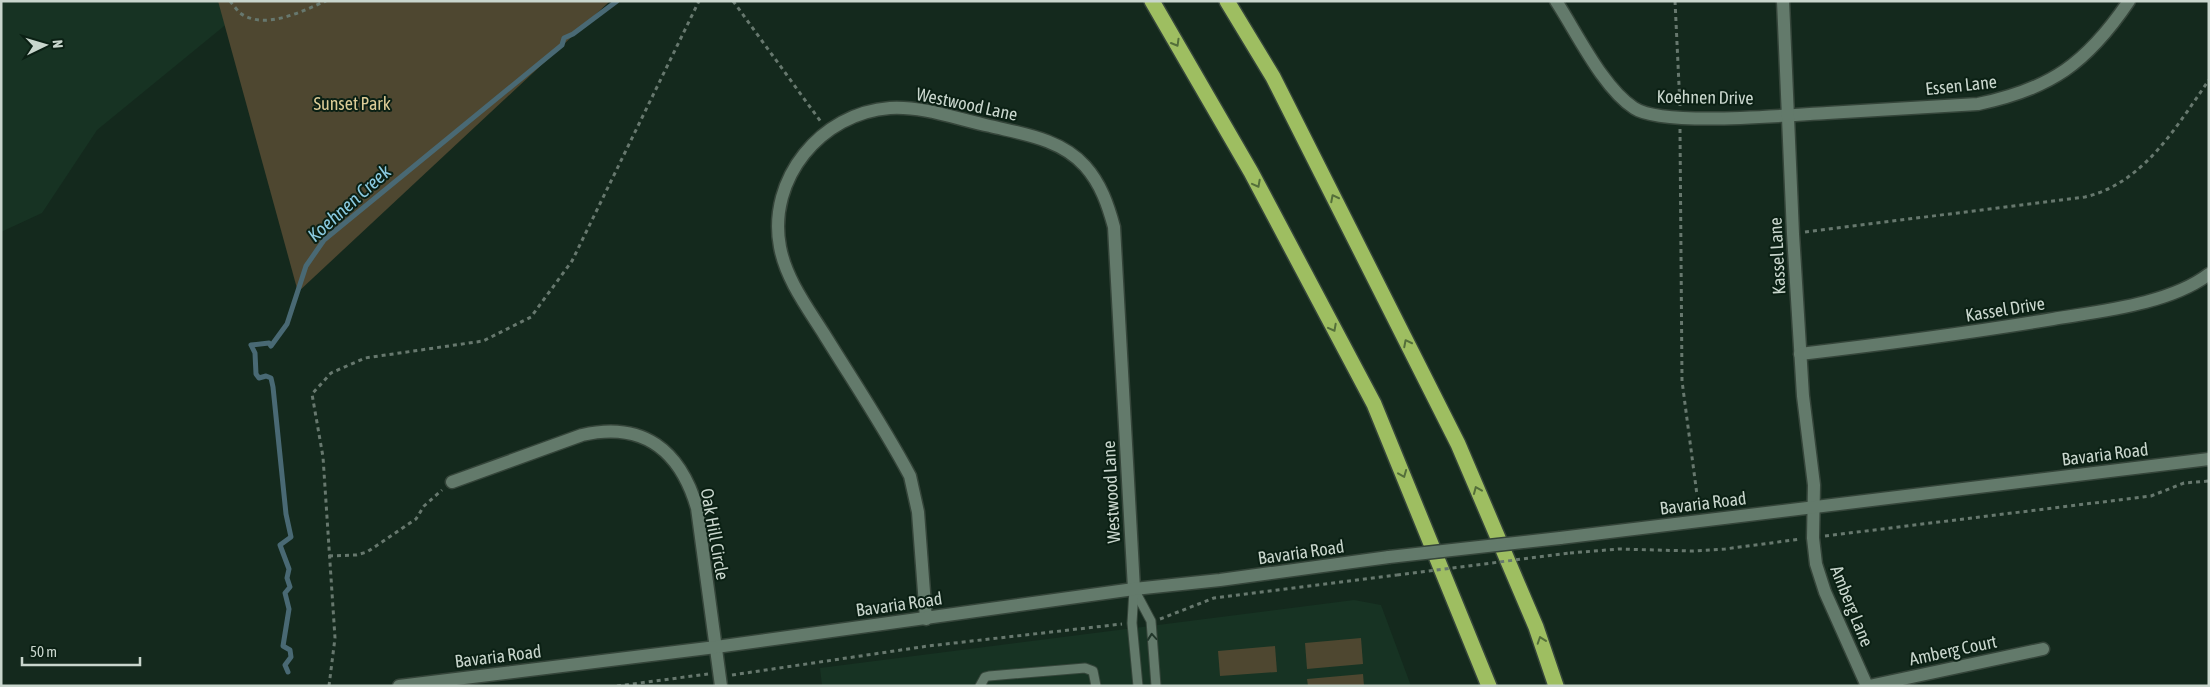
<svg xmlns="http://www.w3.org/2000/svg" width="2210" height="687" font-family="'Asap Condensed',sans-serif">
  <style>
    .built { fill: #173323 }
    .green { fill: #4e4730 }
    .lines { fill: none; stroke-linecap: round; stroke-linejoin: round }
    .stream { stroke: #496974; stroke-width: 5 }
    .service-casing { stroke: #35453a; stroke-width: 11 }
    .minor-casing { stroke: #35453a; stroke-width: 15 }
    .tertiary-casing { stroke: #35453a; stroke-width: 15 }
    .motorway-casing { stroke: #35453a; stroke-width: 18 }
    .path { stroke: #67786e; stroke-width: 3; stroke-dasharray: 4 4; stroke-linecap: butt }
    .service { stroke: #637a6b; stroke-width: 9 }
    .minor { stroke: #637a6b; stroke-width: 12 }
    .tertiary { stroke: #637a6b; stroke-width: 12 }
    .motorway { stroke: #9ebe61; stroke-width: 15 }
    .tertiary-bridge-casing { stroke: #35453a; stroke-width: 15; stroke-linecap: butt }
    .path-bridge { stroke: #67786e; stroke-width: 3; stroke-dasharray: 4 4; stroke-linecap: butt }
    .tertiary-bridge { stroke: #637a6b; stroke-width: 12 }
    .oneway { stroke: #546f3a }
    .oneway2 { stroke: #21362a }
    .labels { text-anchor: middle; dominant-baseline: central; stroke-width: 4; stroke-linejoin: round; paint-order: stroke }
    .street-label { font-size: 18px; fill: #c9d6cd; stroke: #0b2014 }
    .park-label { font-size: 18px; fill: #dccc97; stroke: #0b2014 }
    .water-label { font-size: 19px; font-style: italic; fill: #8bcbe1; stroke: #0b2014 }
  </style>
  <rect width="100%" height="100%" fill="#14291d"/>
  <g class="built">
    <polygon points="1,1 237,1 240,13 97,130 42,213 1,232"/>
    <polygon points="1354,600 1381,605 1411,686 822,686 820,668"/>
  </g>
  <g class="green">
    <polygon points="218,1 610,1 298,292"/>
    <polygon points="1361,638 1363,664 1307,669 1305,643"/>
    <polygon points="1275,646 1277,672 1220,676 1218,651"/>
    <polygon points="1363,674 1364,686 1308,686 1307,679"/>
  </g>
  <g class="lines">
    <polyline class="stream" points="288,672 285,665 291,657 290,650 283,646 289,609 285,593 290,587 287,578 289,569 280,545 291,537 286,514 273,387 271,378 266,376 259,378 256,374 255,353 251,345 269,343 271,346 287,324 306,266 324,240 562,45 564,38 573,34 617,1"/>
    <g class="service-casing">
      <g id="service">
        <polyline points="1134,589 1151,621 1156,686"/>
        <polyline points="1134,589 1132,623 1138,686"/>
        <polyline points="980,686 985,677 989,676 1085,668 1093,671 1096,686"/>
      </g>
    </g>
    <g class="minor-casing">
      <g id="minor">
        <path d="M1556,1c21,32 47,87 78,107 28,19 155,7 193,5 50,-3 101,-6 151,-9 73,-15 109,-41 151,-103"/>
        <polyline points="1783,1 1793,234 1803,396 1814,485 1813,538 1816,564 1825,592 1867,686"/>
        <path d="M1800,354c85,-10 169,-21 253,-35 48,-8 117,-15 156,-45"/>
        <path d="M452,482l130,-47c61,-14 98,15 115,73l24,178"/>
        <path d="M926,619l-8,-107 -8,-36c-26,-49 -57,-95 -86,-142 -17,-27 -38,-55 -44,-87 -13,-68 41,-134 110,-139 33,-2 67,11 100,18 33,8 71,13 95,40 16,18 23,39 29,61l20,362"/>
        <polyline points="1869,686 2043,649"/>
      </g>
    </g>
    <g class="tertiary-casing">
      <g id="tertiary">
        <polyline points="1560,538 2209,459"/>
        <polyline points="399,686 716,647 1134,589 1220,580 1389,557"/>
      </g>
    </g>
    <g class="motorway-casing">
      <g id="motorway">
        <polyline points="1152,1 1251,172 1374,404 1489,686"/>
        <polyline points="1227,1 1273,77 1458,444 1536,627 1556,686"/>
      </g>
    </g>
    <g class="path">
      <path d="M230,1c3,4 7,9 10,12 25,18 62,-2 86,-12"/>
      <polyline points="733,1 821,122"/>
      <polyline points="1675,1 1680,106"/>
      <polyline points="1680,129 1682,381 1697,495"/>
      <path d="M1805,232l280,-35c59,-14 91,-70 124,-117"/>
      <polyline points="1825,536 2151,496 2184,483 2209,481"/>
      <polyline points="1570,553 1619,549 1692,551 1725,549 1801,539"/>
      <polyline points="329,556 356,555 367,552 416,519 424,506 442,490"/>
      <polyline points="1160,619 1214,598 1397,575"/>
      <polyline points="732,675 928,646 1122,624"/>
      <polyline points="329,686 335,638 323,457 312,394 331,373 365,358 483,341 531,317 572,261 699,1"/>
      <polyline points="617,686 708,674"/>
    </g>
    <use href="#service" class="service"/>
    <use href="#minor" class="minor"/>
    <use href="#tertiary" class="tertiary"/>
    <use href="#motorway" class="motorway"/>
    <g class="tertiary-bridge-casing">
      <polyline id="tertiary-bridge" points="1389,557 1560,538"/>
    </g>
    <polyline class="path-bridge" points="1397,575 1570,553"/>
    <use href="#tertiary-bridge" class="tertiary-bridge"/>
  </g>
  <defs><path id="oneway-chevron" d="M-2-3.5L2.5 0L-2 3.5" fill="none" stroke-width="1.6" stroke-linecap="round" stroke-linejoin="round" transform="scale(1.25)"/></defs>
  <g class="oneway">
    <use href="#oneway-chevron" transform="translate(1176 43) rotate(60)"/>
    <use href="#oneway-chevron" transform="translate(1257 184) rotate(62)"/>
    <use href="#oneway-chevron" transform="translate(1334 198) rotate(-117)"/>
    <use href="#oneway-chevron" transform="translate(1333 328) rotate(62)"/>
    <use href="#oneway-chevron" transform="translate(1407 343) rotate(-117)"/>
    <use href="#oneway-chevron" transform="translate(1403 474) rotate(68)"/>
    <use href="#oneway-chevron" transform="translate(1477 490) rotate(-113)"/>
    <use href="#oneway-chevron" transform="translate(1541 640) rotate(-109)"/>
  </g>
  <use class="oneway2" href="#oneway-chevron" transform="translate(1152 637) rotate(-95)"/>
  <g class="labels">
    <g class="street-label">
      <text transform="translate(1961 85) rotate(-6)">Essen Lane</text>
      <text transform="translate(1705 97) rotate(1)">Koehnen Drive</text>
      <text transform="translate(967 104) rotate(12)">Westwood Lane</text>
      <text transform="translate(1777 256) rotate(-93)">Kassel Lane</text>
      <text transform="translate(2005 309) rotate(-9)">Kassel Drive</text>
      <text transform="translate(2105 454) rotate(-7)">Bavaria Road</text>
      <text transform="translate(1111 492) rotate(-93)">Westwood Lane</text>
      <text transform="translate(1703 503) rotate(-7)">Bavaria Road</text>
      <text transform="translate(715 534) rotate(80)">Oak Hill Circle</text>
      <text transform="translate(1301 552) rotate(-8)">Bavaria Road</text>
      <text transform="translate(899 604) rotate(-8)">Bavaria Road</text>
      <text transform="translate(1852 606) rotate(68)">Amberg Lane</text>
      <text transform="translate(1953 650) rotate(-12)">Amberg Court</text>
      <text transform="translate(498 656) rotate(-7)">Bavaria Road</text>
    </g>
    <g class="park-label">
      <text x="352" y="103">Sunset Park</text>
    </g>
    <g class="water-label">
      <text transform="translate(349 203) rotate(-42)">Koehnen Creek</text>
    </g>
  </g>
  <rect width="2210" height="687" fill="none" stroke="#c9d6cd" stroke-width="5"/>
  <g transform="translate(45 45) rotate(85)" stroke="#0b2014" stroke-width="4" paint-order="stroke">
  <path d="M0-4L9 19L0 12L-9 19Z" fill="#c9d6cd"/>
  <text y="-8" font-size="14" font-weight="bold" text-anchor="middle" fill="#c9d6cd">N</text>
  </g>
  <path d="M22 657v8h118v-8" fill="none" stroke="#c9d6cd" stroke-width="2.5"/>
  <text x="30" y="657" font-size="15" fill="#c9d6cd" stroke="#0b2014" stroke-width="4" paint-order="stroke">50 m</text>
</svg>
